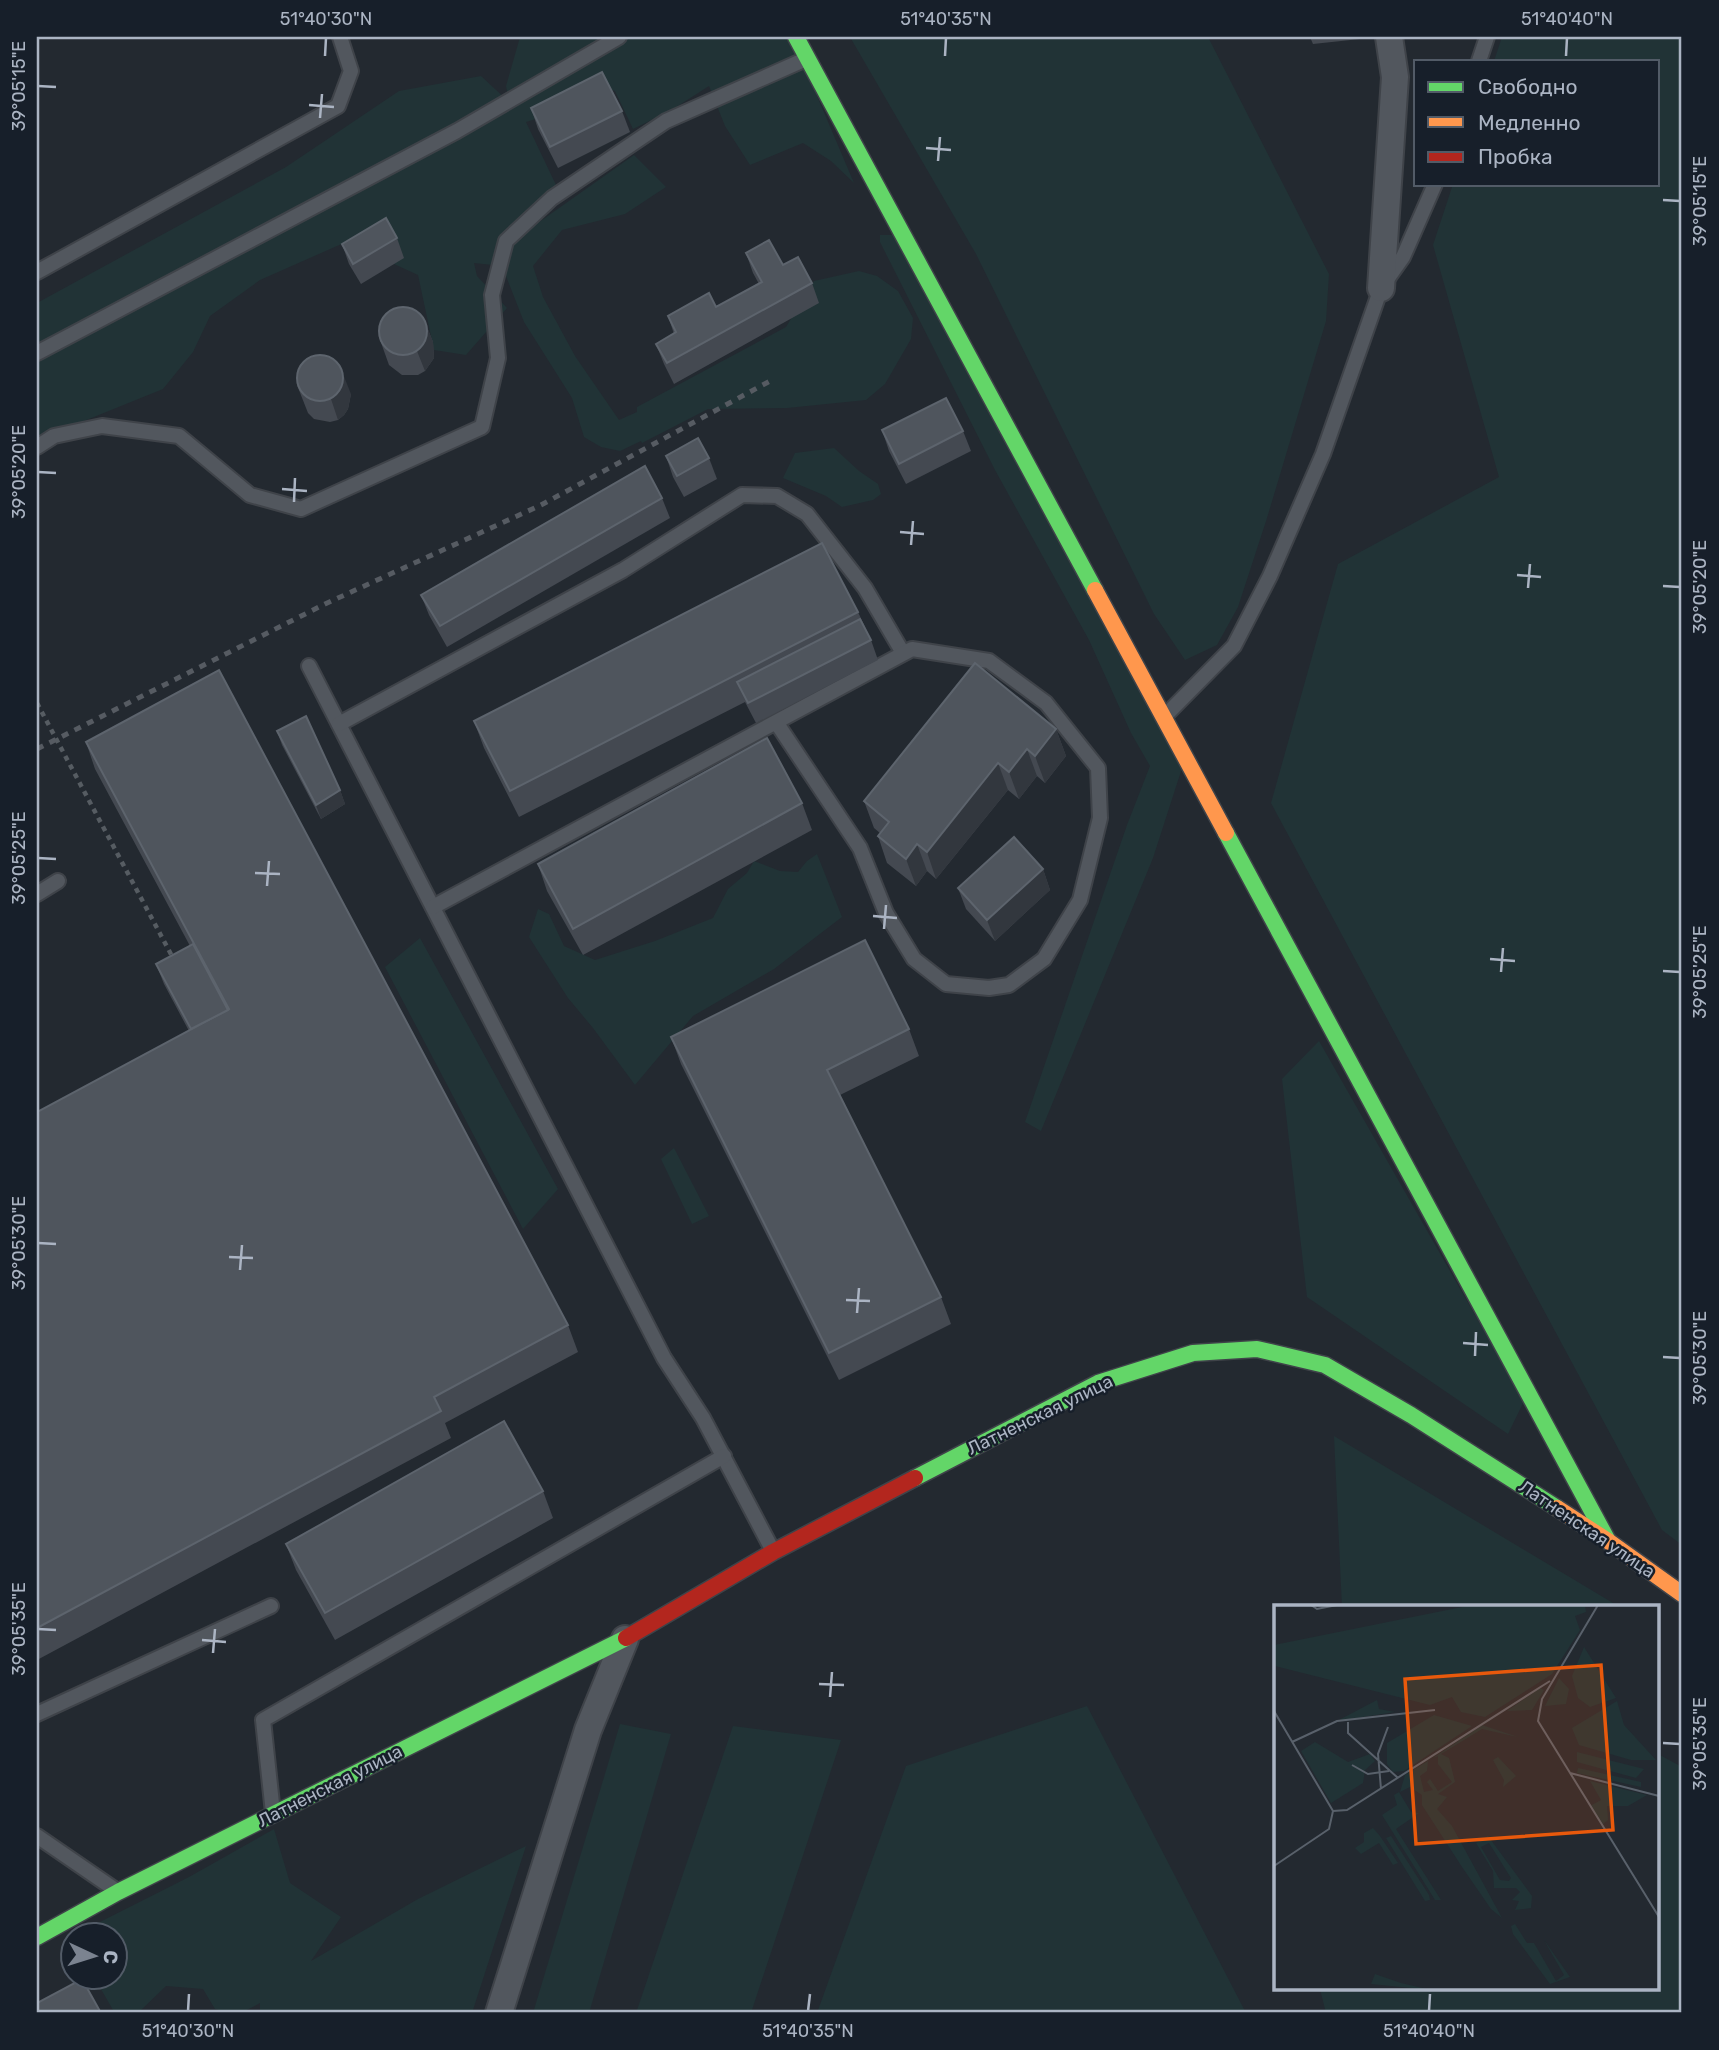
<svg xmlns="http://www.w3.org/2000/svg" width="1719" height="2050" font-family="Rubik,sans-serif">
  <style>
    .green { fill: #213336 }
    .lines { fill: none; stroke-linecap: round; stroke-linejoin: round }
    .lane-casing { stroke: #3f4349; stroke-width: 18 }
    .street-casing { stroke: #3f4349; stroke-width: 30 }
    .fast-casing { stroke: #3f4349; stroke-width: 19 }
    .slow-casing { stroke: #3f4349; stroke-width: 19 }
    .jam-casing { stroke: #3f4349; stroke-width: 19 }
    .path { stroke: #565c62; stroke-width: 4.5; stroke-dasharray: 5 5; stroke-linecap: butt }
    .lane { stroke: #52575e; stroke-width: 14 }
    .street { stroke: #52575e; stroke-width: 26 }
    .fast { stroke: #63d668; stroke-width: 16 }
    .slow { stroke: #ff974d; stroke-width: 16 }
    .jam { stroke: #b3261e; stroke-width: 16 }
    .rail { stroke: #565b62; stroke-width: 5; stroke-dasharray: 7 7; stroke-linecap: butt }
    .wall { fill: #444951 }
    .shaded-wall { fill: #32373e }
    .building { fill: #4f555d; stroke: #5d646d; stroke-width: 2 }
    .ticks { fill: none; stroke: #abb4c3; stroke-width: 2.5 }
    .labels { text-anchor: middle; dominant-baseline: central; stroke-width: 5; stroke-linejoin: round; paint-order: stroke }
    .street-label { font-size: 18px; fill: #abb4c3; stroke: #171f2a }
    .inset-road { fill: none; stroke: #59616b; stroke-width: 2 }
    .view { fill: #e8590c; fill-opacity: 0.15; stroke: #e8590c; stroke-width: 3.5 }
    .inset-edge { fill: none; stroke: #abb4c3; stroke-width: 3.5 }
    .neatline { fill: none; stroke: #abb4c3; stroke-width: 2.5 }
    .ticks-label { font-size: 18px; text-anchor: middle; fill: #abb4c3 }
  </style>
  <rect width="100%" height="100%" fill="#232930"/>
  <g class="green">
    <polygon points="520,37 792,37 854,183 831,161 803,143 750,165 725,126 709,86 670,111 633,129 615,91 600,86 542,117 526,122 556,185 535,225 634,155 666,187 625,214 562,230 533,266 543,297 575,356 619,420 637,412 637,407 786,327 814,281 859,271 877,276 898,291 913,318 911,339 885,384 866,400 787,408 708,409 642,443 641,441 620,451 601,447 584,437 572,398 524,322 502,266 474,263 477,276 507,308 466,355 434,350 418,275 346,242 260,280 210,316 193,352 163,389 37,440 37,303 286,167 399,91 481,76 509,102 506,86"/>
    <polygon points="850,37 1208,37 1329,274 1326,321 1267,518 1238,607 1217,645 1185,660 1154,614 976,254"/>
    <polygon points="1502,37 1682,37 1682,1545 1662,1530 1271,803 1338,564 1499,477 1433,245 1453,184 1658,184 1658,61 1494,61"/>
    <polygon points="880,235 895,235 1183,765 1153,858 1041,1131 1025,1122 1127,825 1150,766 1131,733 1089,640 995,470 880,242"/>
    <polygon points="834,448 859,471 878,484 881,494 873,500 842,507 826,496 783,478 795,453"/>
    <polygon points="817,854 842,917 774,969 693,1016 635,1085 593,1028 568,998 529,937 538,909 549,914 564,946 595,960 655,941 713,918 728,889 747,873 754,861 780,871 798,872 807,861"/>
    <polygon points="420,938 558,1189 523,1229 385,967"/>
    <polygon points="1319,1041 1524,1401 1508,1434 1307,1297 1282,1079"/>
    <polygon points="674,1148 709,1216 692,1224 661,1159"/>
    <polygon points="1334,1436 1618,1606 1342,1607"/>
    <polygon points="1087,1706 1246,2013 817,2013 906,1766"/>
    <polygon points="620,1724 671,1734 589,2013 533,2013"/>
    <polygon points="733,1726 841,1740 751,2013 636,2013"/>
    <polygon points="1658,1754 1682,1767 1682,2012 1679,2013 1326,2013 1320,1989 1658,1989"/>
    <path d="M274,1829l16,54 51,34 -30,44 107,-62 108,-53 -54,167h-212v-10c-21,12 -22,10 -45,6l-12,-20 -37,-3 -28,27 -25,-3 -19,-33 22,-1v-42h-28l8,-10 93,-47z"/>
  </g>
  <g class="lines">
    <g class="lane-casing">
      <g id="lane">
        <polyline points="1479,61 1487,37"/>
        <polyline points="37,272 338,106 351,71 340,37"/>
        <polyline points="37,353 457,131 619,37"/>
        <polyline points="37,447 54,436 102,426 179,436 250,495 301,509 482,427 498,358 492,295 506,241 552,198 666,121 806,59"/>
        <polyline points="309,666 664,1358 703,1418 773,1551"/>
        <polyline points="1165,716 1234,646 1270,576 1323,454 1381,288 1403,257 1435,184"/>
        <polyline points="339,724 623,570 742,495 777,496 807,514 865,588 903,653"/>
        <polyline points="37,894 58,881"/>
        <polyline points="433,907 776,722 912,649 989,661 1046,703 1098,768 1100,818 1080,900 1044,959 1009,985 989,988 946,984 914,959 886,913 860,848 776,722"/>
        <polyline points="37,1714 271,1606"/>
        <polyline points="273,1813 263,1720 724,1456"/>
        <polyline points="37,1836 117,1891"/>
      </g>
    </g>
    <g class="street-casing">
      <g id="street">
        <polyline points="1381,288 1395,77 1389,37"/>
        <polyline points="499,2013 588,1730 625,1639"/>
      </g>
    </g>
    <g class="fast-casing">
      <g id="fast">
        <polyline points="796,37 1095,590"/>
        <polyline points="1226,833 1607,1539"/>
        <polyline points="915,1478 1098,1383 1193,1353 1257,1349 1325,1365 1411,1415 1557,1508"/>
        <polyline points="37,1937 118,1892 626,1638"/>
      </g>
    </g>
    <g class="slow-casing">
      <g id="slow">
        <polyline points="1095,590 1226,833"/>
        <polyline points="1557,1508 1608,1541 1682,1594"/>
      </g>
    </g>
    <g class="jam-casing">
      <polyline id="jam" points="626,1638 773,1552 915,1478"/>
    </g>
    <polyline class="path" points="37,703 173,958"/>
    <use href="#lane" class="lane"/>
    <use href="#street" class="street"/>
    <use href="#fast" class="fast"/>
    <use href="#slow" class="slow"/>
    <use href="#jam" class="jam"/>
    <polyline class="rail" points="37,749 325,604 541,505 770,381"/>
  </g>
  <g class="wall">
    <polygon points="1310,37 1360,37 1360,39 1313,44"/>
    <polygon points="531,108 622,111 630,132 558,168 538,129"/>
    <polygon points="397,238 404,258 361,284 349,264 342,244"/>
    <polygon points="746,253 783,265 812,283 819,303 674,384 664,364 656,344 674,334 668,316 716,307 759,284 753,273"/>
    <polygon points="425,322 433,342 434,358 425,371 418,375 402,375 389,365 379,337"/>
    <polygon points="297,385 351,394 348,409 344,415 338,420 330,422 314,419 308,413"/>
    <polygon points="882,430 963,431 971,451 906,484 889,451"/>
    <polygon points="666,456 709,458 717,479 684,497 673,477"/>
    <polygon points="662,498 670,518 447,647 429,615 421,595"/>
    <polygon points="858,612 871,640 878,660 756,723 745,702 519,817 484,748 474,721"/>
    <polygon points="1056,729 1066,756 1045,783 1037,776 1019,799 1008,790 936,879 927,871 916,886 887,863 878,836 880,833 874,828 864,801"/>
    <polygon points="277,731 340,790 345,804 321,819 282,745"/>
    <polygon points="86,742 568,1325 578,1352 445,1423 451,1438 37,1660 37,1112 189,1031 164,984 156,964 190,946 95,769"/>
    <polygon points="802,803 812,830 583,955 547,891 538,864"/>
    <polygon points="1043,869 1050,890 995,941 966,909 958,888"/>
    <polygon points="909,1029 919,1056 840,1095 941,1297 951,1324 839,1380 681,1064 671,1037"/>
    <polygon points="543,1491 553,1518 335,1640 296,1570 286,1544"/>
  </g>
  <g class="shaded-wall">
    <polygon points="425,322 433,342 434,358 425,371 417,351"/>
    <polygon points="343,374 351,394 348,409 344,415 338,420 331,399"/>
    <polygon points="1056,729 1066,756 1045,783 1035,756"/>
    <polygon points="1027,749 1037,776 1019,799 1009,772"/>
    <polygon points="998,763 1008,790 936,879 927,852"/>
    <polygon points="340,790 345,804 321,819 316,805"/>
    <polygon points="917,844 927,871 916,886 906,859"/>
    <polygon points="1043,869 1050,890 995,941 987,920"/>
  </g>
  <g class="building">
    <polygon points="602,72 622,111 550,147 531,108"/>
    <polygon points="386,218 397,238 353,264 342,244"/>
    <polygon points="769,240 783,265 798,257 812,283 667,363 656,344 676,332 668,316 709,293 716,307 762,282 746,253"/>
    <circle cx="403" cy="331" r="24"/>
    <circle cx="320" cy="378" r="23"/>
    <polygon points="946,398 963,431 899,464 882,430"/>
    <polygon points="698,438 709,458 677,476 666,456"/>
    <polygon points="645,466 662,498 440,626 421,595"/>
    <polygon points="822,543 858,612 510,791 474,721"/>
    <polygon points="860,619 871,640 748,703 737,682"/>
    <polygon points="975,663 1056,729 1035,756 1027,749 1009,772 998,763 927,852 917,844 906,859 878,836 889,822 864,801"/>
    <polygon points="219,670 568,1325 434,1397 441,1411 37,1628 37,1112 229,1009 86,742"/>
    <polygon points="306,716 340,790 316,805 277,731"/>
    <polygon points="767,738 802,803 573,929 538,864"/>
    <polygon points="1014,837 1043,869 987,920 958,888"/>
    <polygon points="865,940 909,1029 827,1070 941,1297 829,1353 671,1037"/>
    <polygon points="193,944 228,1010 191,1029 156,964"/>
    <polygon points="504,1421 543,1491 325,1613 286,1544"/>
    <polygon points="82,1979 101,2013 37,2013 37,2003"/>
  </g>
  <path class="ticks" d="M325,56l1,-18M945,56l1,-18M1566,56l1,-18M38,86l18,1M309,105l25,2M320,118l2,-24M926,148l25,2M938,161l2,-24M1663,200l17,1M38,472l18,1M282,489l25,2M294,502l1,-24M900,532l24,2M911,545l2,-24M1517,575l24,2M1663,586l17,1M1528,588l2,-24M38,858l18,1M255,873l25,1M267,886l2,-25M873,916l24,2M884,929l2,-24M1490,959l25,2M1663,971l17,1M1501,972l2,-24M38,1243l18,1M229,1257l24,1M240,1270l2,-25M846,1300l24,1M857,1313l2,-25M1463,1343l25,2M1475,1356l1,-24M1663,1357l17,1M38,1629l18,1M202,1640l24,2M213,1653l2,-24M819,1684l25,1M830,1697l2,-25M1663,1743l17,1M188,2011l1,-17M808,2011l2,-17M1429,2011l1,-17"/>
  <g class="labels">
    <g class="street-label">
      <text transform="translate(1040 1415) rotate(-26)">Латненская улица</text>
      <text transform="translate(1587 1529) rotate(34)">Латненская улица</text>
      <text transform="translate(330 1786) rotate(-27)">Латненская улица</text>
    </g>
  </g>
  <g transform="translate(1274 1605)">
    <rect width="385" height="385" fill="#232930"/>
    <path d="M198,0h113l1,7 -11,4 5,14 -28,44 -67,43 -24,-5 -9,-15 -22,8 -155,-39 -1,-21zM310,42l32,51 -26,9 -12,-9 -6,-22zM285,73l10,11 -3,15 -21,2zM266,83l4,2 -12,20 -25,1zM103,95l2,9 16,3 -58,9zM343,96l7,24 32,35h-25l-52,-15 -7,-17zM160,110l38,11 -68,45 -11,1 -6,-8v-21zM208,120l36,12 -36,-8 -41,25 8,4 6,24 -17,12 9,3 -10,12 15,17 50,92 -11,-9 -29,-42 -40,-62v-10l-12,-8 -10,5 5,-17 23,-14 -1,10 -7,5 4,16 9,-2 -6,-8 3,-3 8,12 14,-9 -14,-18v-8l-5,2zM41,137l33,20 22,-8 5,7 -10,9 -2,13 -32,20 -30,-52zM303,147l67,17 -8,9 -59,-16zM224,152l18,19 -13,11 1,-7 -11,-20zM304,163l63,14v5l-64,-14zM316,176l57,14 -19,11h-21l1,14 -5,4 -13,-18 11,-6zM125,187l12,20 8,1 -23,16 45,71h-6l-53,-85 15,-10 -3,-10zM99,223l7,8 18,27 -5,2 -14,-22 -18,11 -6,-6 9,-6v-9zM117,231l38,59 1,5 -5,1 -39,-63zM214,231l44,60 -1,12 -16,2 4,-9 -7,-1 8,-8 -4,-4h-22l-1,-17 -17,-28zM215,238l22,35 -2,3 -9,-1 -19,-33zM241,319l12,19h7l22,38 8,-6 -20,-35 26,37 -20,7 -37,-50 -2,-8zM101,369l26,9 30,7 -60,-6z" fill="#213336" fill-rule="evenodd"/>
    <path class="inset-road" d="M37,0l6,4 20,-4M324,0l-56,94 -4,22 121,196M0,106l59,100M74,117v11l50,45M18,137l45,-21 98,-11M78,160l16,9 21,-3M296,168l89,23M107,184l-3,-35 10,-27M59,206l14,-1 203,-129M0,261l55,-37 4,-18"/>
    <path class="view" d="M327,60l12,165 -197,14 -11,-165z"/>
    <rect width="385" height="385" class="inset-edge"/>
  </g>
  <rect width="1719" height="2050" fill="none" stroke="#171f2a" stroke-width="77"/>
  <rect x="1414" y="60" width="245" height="126" fill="#171f2a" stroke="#525b67" stroke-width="2"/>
  <rect x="1428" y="82" width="35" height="10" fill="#63d668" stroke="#525b67" stroke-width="2"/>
  <text x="1478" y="94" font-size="21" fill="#abb4c3">Свободно</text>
  <rect x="1428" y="117" width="35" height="10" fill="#ff974d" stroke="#525b67" stroke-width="2"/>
  <text x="1478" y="130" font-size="21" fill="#abb4c3">Медленно</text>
  <rect x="1428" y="152" width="35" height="10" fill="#b3261e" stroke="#525b67" stroke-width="2"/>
  <text x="1478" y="164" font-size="21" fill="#abb4c3">Пробка</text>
  <g transform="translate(94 1956) rotate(94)"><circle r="33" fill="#171f2a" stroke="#525b67" stroke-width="2"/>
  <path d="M0-5L12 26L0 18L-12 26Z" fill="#7b8390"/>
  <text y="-10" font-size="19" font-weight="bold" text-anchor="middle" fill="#abb4c3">С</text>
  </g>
  <rect x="38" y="38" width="1642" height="1973" class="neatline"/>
  <g class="ticks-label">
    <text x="326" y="25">51°40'30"N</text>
    <text x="946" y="25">51°40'35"N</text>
    <text x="1567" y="25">51°40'40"N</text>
    <text transform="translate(19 86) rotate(-90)" y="6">39°05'15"E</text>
    <text transform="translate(1700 201) rotate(-90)" y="6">39°05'15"E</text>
    <text transform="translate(19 472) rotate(-90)" y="6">39°05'20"E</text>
    <text transform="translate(1700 587) rotate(-90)" y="6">39°05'20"E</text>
    <text transform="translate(19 858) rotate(-90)" y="6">39°05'25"E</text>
    <text transform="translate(1700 972) rotate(-90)" y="6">39°05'25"E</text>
    <text transform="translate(19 1243) rotate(-90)" y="6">39°05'30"E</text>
    <text transform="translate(1700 1358) rotate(-90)" y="6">39°05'30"E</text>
    <text transform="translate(19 1629) rotate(-90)" y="6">39°05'35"E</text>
    <text transform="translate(1700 1744) rotate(-90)" y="6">39°05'35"E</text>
    <text x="188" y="2037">51°40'30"N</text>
    <text x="808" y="2037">51°40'35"N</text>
    <text x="1429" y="2037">51°40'40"N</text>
  </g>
</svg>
